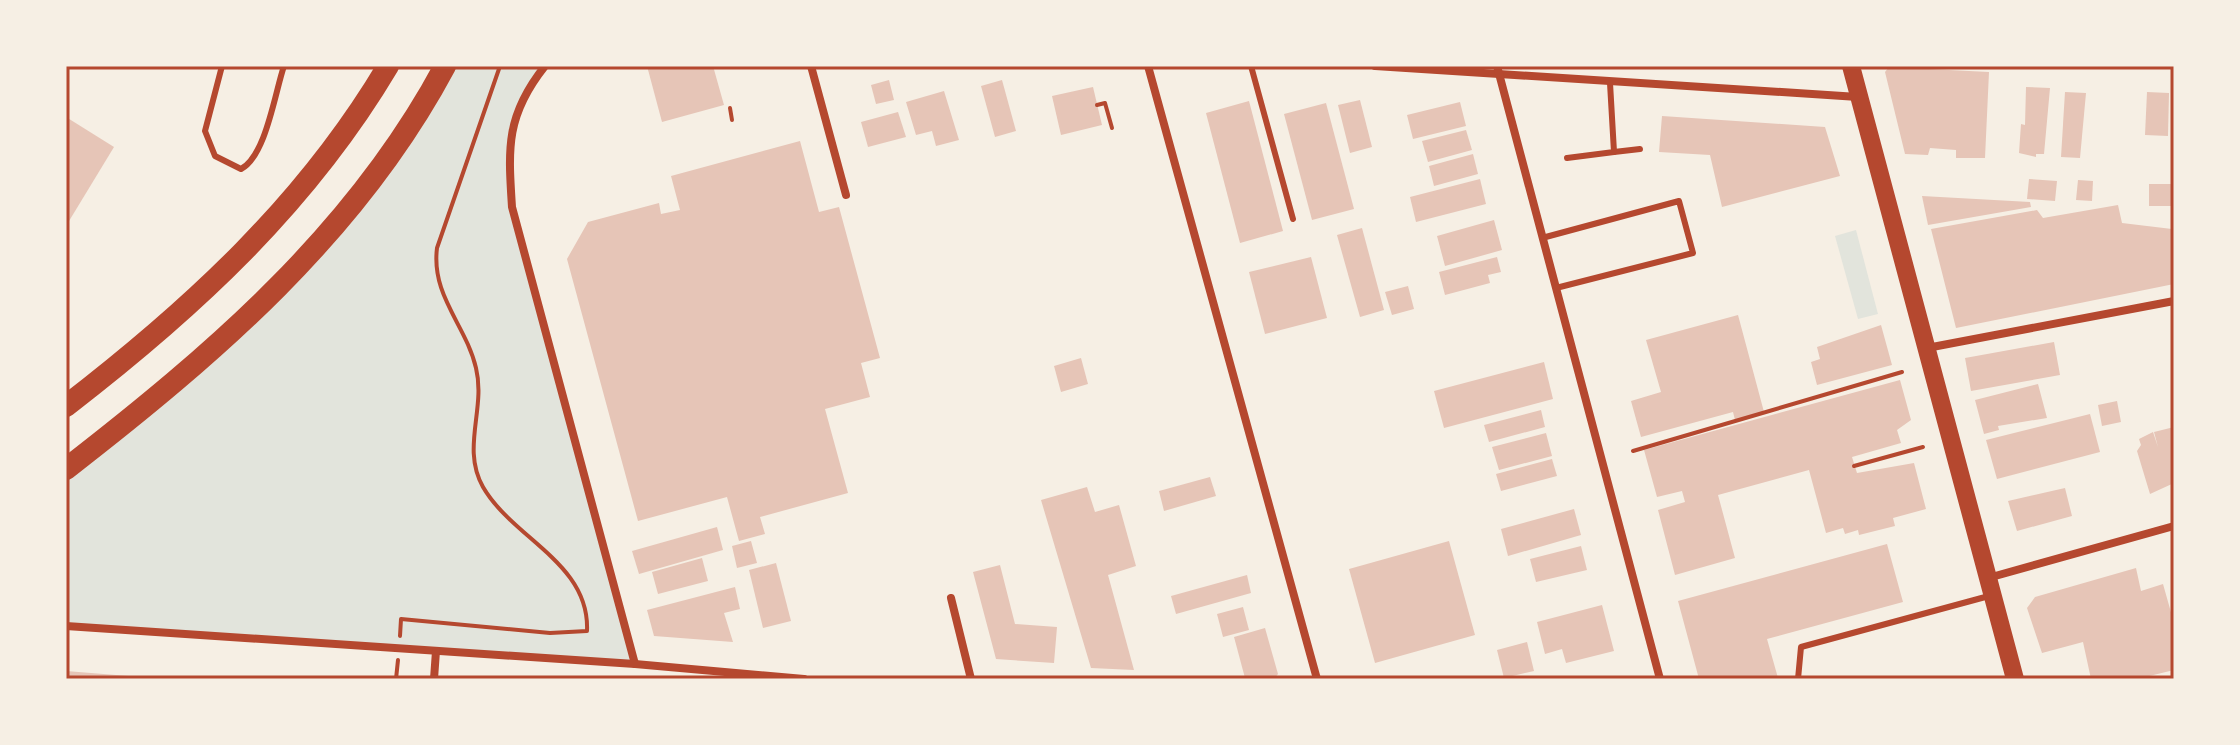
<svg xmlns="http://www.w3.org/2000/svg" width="2240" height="745" font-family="Jost,sans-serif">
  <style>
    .green { fill: #e2e4dc }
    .building { fill: #e6c5b7 }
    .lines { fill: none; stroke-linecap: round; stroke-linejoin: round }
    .path { stroke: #b5482f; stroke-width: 4 }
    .service { stroke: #b5482f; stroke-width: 6 }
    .minor { stroke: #b5482f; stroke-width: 8 }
    .primary { stroke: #b5482f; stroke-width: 18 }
    .motorway { stroke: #b5482f; stroke-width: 22 }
    .neatline { fill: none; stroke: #b5482f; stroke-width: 3 }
  </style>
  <rect width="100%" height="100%" fill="#f6efe4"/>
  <g class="green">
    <polygon points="445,66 545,66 514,118 512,207 635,664 66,626 66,469 285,281"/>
    <polygon points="1856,230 1878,314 1858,319 1835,236"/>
  </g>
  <g class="building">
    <polygon points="647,66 713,66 724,105 662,122"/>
    <polygon points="1889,67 1989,72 1985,158 1956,158 1956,150 1930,148 1928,155 1905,154 1885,72"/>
    <polygon points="889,80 894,100 876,104 871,85"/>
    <polygon points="1002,80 1016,131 995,137 981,86"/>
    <polygon points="1093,87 1102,125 1061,135 1052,96"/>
    <polygon points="2026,87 2050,88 2044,154 2036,154 2036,157 2019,153 2021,124 2025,125"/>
    <polygon points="944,91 959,140 936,146 932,131 916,135 906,102"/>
    <polygon points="2065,92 2086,93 2080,158 2061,157"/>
    <polygon points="2147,92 2169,93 2168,136 2145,135"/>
    <polygon points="1360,100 1372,147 1350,153 1338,105"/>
    <polygon points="1249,101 1283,231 1240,243 1206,113"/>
    <polygon points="1460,102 1466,126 1413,139 1407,115"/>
    <polygon points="1326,103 1354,209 1312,220 1284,114"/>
    <polygon points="898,112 906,137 868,147 861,122"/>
    <polygon points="1662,116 1825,127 1840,176 1722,207 1710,155 1659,152"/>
    <polygon points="66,117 114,147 66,226"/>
    <polygon points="1466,130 1472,150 1428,162 1422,141"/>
    <polygon points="800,141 819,212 839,207 880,358 861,363 870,397 825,409 848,493 760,517 765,534 739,541 727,497 638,521 567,259 588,222 659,203 661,214 680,210 671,176"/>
    <polygon points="1473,154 1478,174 1434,186 1429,166"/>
    <polygon points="1480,179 1486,204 1416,222 1410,197"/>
    <polygon points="2029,179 2057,181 2055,201 2027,199"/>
    <polygon points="2078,180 2093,181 2092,201 2076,200"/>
    <rect x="2149" y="184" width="23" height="22"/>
    <polygon points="1922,196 2030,202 2031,207 1928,225"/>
    <polygon points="2118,205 2122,223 2172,229 2174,284 1956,328 1931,229 2037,210 2043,218"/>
    <polygon points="1494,220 1502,250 1445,266 1437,236"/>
    <polygon points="1362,228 1384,310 1360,317 1337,235"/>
    <polygon points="1311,257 1327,318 1265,334 1249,272"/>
    <polygon points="1497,257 1501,272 1488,275 1490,283 1445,295 1439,272"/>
    <polygon points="1408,286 1414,309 1392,315 1385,292"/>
    <polygon points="1738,315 1764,412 1735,420 1733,412 1641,437 1631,401 1661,392 1646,340"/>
    <polygon points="1881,325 1892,365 1817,385 1811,362 1820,359 1817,347"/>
    <polygon points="2054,342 2060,375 1971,391 1965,358"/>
    <polygon points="1081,358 1088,384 1061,392 1054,366"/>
    <polygon points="1544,362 1553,399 1444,428 1434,391"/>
    <polygon points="1900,380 1911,420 1897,430 1901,443 1852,457 1857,473 1914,463 1926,509 1893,518 1895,526 1859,535 1858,530 1845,534 1843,528 1826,533 1809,470 1718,495 1735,558 1675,575 1658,510 1685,502 1682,491 1657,497 1644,450"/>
    <polygon points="2038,384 2047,418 1998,426 1999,430 1984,434 1975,400"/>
    <polygon points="2117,401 2121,422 2102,426 2098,405"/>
    <polygon points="1541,410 1545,427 1489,442 1484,425"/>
    <polygon points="2090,414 2100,452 1997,479 1986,440"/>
    <polygon points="2174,427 2174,483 2150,494 2137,451 2141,445 2139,439 2153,432 2158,447 2154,432"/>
    <polygon points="1546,433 1552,456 1499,470 1492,447"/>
    <polygon points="1552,459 1557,476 1501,491 1496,474"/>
    <polygon points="1210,477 1216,496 1164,511 1159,491"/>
    <polygon points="1087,487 1095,512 1119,505 1136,566 1108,575 1134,670 1091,668 1041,500"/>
    <polygon points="2065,488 2072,516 2017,531 2008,501"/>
    <polygon points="1574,509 1581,535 1508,556 1501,529"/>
    <polygon points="717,527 723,550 639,574 632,551"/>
    <polygon points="751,541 757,563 737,568 732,546"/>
    <polygon points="1449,541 1475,635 1375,663 1349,569"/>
    <polygon points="1887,544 1903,602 1767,639 1778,678 1699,679 1678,601"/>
    <polygon points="1581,546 1587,570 1536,582 1530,559"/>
    <polygon points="702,558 708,581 658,594 652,572"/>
    <polygon points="776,563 791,621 763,628 749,570"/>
    <polygon points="1000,565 1015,624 1057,627 1054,663 996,659 973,572"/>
    <polygon points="2136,568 2141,591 2163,584 2174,623 2174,670 2137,679 2091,679 2083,642 2042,653 2027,608 2035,597"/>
    <polygon points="1247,575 1251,593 1176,614 1171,596"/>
    <polygon points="735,587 740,609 724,613 733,642 654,636 647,610"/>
    <polygon points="1602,605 1614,651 1566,663 1562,649 1545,654 1537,622"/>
    <polygon points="1243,607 1249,630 1223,637 1217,614"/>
    <polygon points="1265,628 1278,674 1274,679 1245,678 1234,637"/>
    <polygon points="1527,642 1534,671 1504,678 1497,650"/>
    <polygon points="66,671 141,677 140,679 66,679"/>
  </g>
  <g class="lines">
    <g class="path">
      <polyline points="1097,105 1105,103 1112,128"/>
      <polyline points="730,108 732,120"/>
      <polyline points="1633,451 1902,372"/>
      <polyline points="1854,466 1923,447"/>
      <path d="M400,636l1,-17 149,14 37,-2c3,-68 -74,-92 -104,-144 -22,-39 3,-78 -7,-119 -10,-43 -45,-72 -39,-120l63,-182"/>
      <polyline points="396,679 398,660"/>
    </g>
    <g class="service">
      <path d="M222,66l-17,65 10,25 26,13c25,-13 34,-77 43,-103"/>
      <polyline points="1251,66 1293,219"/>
      <polyline points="1614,152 1640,149"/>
      <polyline points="1567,158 1614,152 1610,83"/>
      <polyline points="1542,238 1679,201 1693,253 1556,288"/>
      <polyline points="1798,679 1801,647 1989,596"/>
    </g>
    <g class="minor">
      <path d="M545,66c-39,49 -37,81 -33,141l123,457"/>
      <polyline points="811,66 846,195"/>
      <polyline points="1148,66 1317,679"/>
      <polyline points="1375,66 1858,97"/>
      <polyline points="1497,66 1660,679"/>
      <polyline points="1927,348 2174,301"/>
      <polyline points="1988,578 2174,526"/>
      <polyline points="951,598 971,679"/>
      <polyline points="66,626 635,664 804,679"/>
      <polyline points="434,679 436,651"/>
    </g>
    <polyline class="primary" points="1851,66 2015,679"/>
    <g class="motorway">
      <path d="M66,406c126,-97 240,-202 322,-340"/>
      <path d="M66,469c147,-114 290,-236 379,-403"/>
    </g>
  </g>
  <rect width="2240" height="745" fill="none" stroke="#f6efe4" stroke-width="136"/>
  <rect x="68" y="68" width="2104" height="609" class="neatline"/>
</svg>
